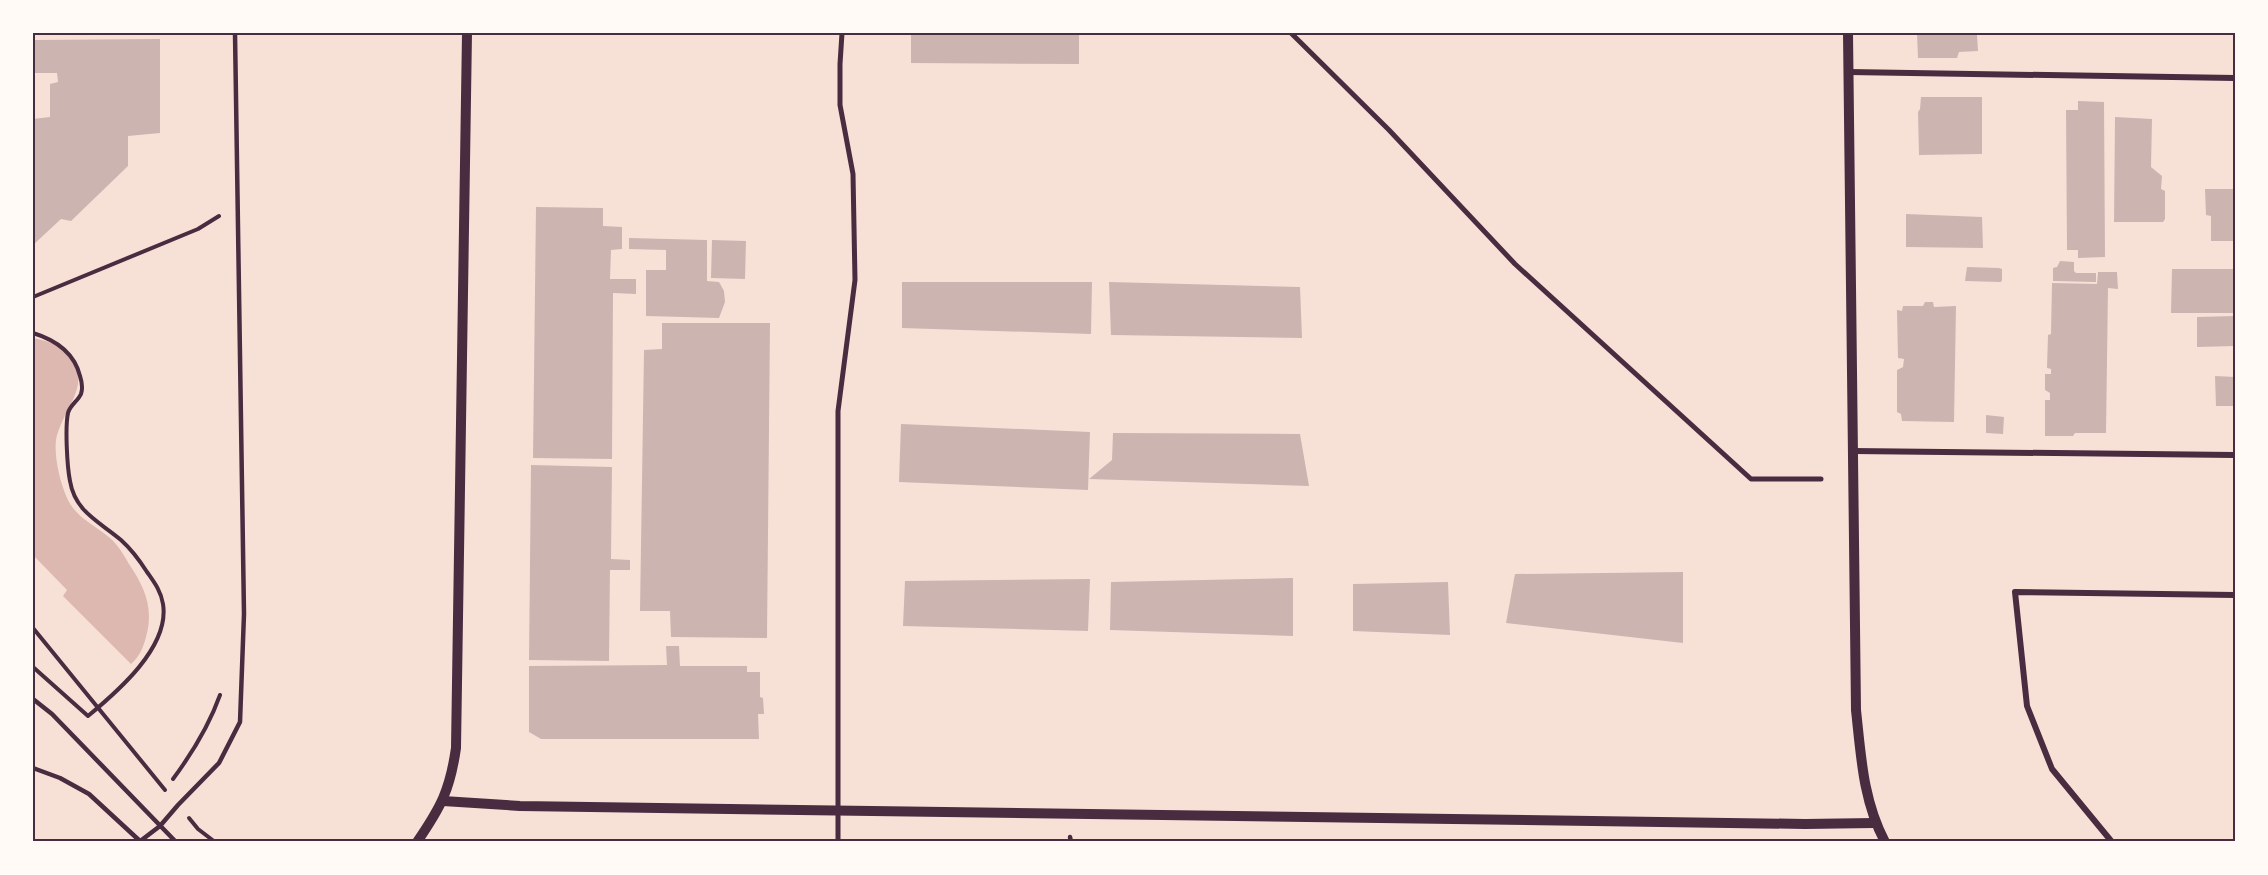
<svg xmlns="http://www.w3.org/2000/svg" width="2268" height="875" font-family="'DejaVu Sans',sans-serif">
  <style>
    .water { fill: #dcb8b0 }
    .building { fill: #ccb4b1 }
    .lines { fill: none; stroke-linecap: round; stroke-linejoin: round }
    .path { stroke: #4a2c40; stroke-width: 4 }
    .service { stroke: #4a2c40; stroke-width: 4.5 }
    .pedestrian { stroke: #4a2c40; stroke-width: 5 }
    .minor { stroke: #4a2c40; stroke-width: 6 }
    .tertiary { stroke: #4a2c40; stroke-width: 10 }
    .neatline { fill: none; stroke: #4a2c40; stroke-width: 2 }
  </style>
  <rect width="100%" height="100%" fill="#f7e1d7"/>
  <path class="water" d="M33,338c15,3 26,6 36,18 25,28 -7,53 -13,84 -2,17 4,42 11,58 8,19 29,28 43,40 8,7 14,17 19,26 16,24 25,44 17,73 -3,11 -6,19 -15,27l-68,-68 4,-6 -34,-35z"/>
  <g class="building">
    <polygon points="911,33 1079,33 1079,64 911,63"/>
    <polygon points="1917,33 1979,33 1977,35 1978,51 1959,52 1957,58 1918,58"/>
    <polygon points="160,39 160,133 128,136 128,166 71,221 61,219 33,245 33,119 50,117 50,84 58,82 57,73 33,73 33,40"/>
    <polygon points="1921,97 1982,97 1982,154 1919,155 1918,112 1920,109"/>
    <polygon points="2078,101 2104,102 2105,257 2078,258 2078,250 2067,250 2066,110 2078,110"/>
    <polygon points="2115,117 2152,119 2151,167 2162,176 2161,189 2165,191 2165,219 2163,222 2114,222"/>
    <polygon points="2205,189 2235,189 2235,241 2211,241 2211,216 2206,215"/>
    <polygon points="536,207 603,208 603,226 622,227 622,249 611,250 610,279 636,279 636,294 613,293 612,459 533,458"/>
    <polygon points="1906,214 1982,217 1983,248 1906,247"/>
    <polygon points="629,238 707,240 707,281 719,282 724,291 725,302 719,318 646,316 646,270 666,270 666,250 629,249"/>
    <polygon points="712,240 746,241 745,279 711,278"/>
    <polygon points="2060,261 2074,262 2074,271 2076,273 2096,273 2096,282 2053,281 2053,268 2057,267"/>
    <polygon points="1967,267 1999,268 2002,269 2002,280 2001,282 1965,281"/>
    <polygon points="2172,269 2235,269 2235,313 2171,313"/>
    <polygon points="2098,272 2117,272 2118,289 2108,288 2106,433 2075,433 2073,436 2045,436 2045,400 2050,400 2050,393 2045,390 2045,374 2051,374 2051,369 2047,368 2048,335 2051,334 2052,283 2097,284"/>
    <polygon points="902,282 1092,282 1091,334 902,328"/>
    <polygon points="1109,282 1300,287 1302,338 1111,335"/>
    <polygon points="1925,302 1933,302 1934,307 1956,306 1954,422 1902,421 1901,414 1897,412 1897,370 1903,367 1904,359 1898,358 1897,310 1902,311 1903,306 1923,306"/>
    <polygon points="2235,316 2235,346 2197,347 2197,317"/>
    <polygon points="662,323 770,323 767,638 671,637 670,611 640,611 644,350 662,349"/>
    <polygon points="2215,376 2235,377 2235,406 2216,406"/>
    <polygon points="1986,415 2004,417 2003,434 1986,433"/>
    <polygon points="901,424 1090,432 1088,490 899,482"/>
    <polygon points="1113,433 1300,434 1309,486 1089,479 1112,460"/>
    <polygon points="531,465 612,467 611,559 630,560 630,570 610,570 609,661 529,660"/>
    <polygon points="1683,572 1683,643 1506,623 1515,574"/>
    <polygon points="1293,578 1293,636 1110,630 1111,582"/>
    <polygon points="1090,579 1088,631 903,626 905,581"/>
    <polygon points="1448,582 1450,635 1353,631 1353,584"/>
    <polygon points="666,646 679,646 680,666 747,666 747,672 760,672 760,697 763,698 764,714 758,714 759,739 541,739 529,732 529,666 667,665"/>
  </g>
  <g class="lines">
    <g class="path">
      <polyline points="33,297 198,229 219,216"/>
      <path d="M33,333c23,7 41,19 47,43 2,6 3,12 1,18 -3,7 -11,11 -13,19 -3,14 -1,53 2,68 5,31 30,41 51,59 10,9 19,21 26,32 7,10 14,19 16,32 7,43 -46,88 -75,112l-55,-49"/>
      <polyline points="33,628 165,790"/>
      <path d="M173,779c20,-27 36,-53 47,-84"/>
      <polyline points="189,818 198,829 215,842"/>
    </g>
    <g class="service">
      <polyline points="33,699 52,714 176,842"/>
      <polyline points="33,768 60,778 89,794 141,842"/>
      <polyline points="1070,837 1071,842"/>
      <polyline points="139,842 160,826 178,805 219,763 240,722 244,614 235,33"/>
    </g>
    <g class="pedestrian">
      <polyline points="1291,33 1389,130 1515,264 1751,479 1821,479"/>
      <polyline points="838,842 838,411 855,280 853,174 840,105 840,64 842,33"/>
    </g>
    <g class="minor">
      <polyline points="1849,72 2235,78"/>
      <polyline points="1853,451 2235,455"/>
      <polyline points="2112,842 2052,769 2027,706 2015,592 2235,595"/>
    </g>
    <g class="tertiary">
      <path d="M1848,33l8,677c5,46 7,91 29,132"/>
      <polyline points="443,801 520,806 1805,824 1874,823"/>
      <path d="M417,842c24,-35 33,-52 39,-94l11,-715"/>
    </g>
  </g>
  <rect width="2268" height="875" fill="none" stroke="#fffaf5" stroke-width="69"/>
  <rect x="34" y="34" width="2200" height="806" class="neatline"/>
</svg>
